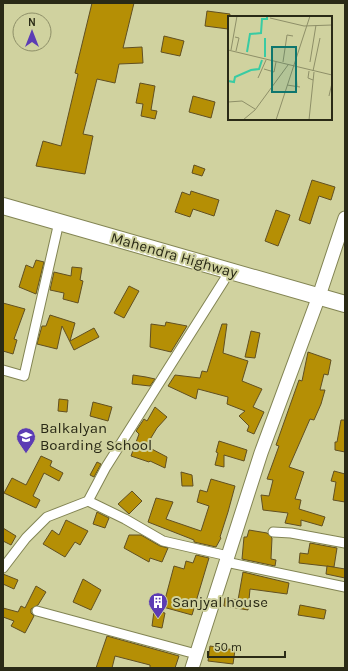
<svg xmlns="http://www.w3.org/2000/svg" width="348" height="671" font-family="Karla,sans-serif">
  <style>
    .building { fill: #b58f05; stroke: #615022 }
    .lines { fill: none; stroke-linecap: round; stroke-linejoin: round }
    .street-casing { stroke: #828453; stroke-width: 11 }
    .secondary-casing { stroke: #828453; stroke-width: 15 }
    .highway-casing { stroke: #828453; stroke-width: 18 }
    .street { stroke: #fff; stroke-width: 9 }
    .secondary { stroke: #fff; stroke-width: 13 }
    .highway { stroke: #fff; stroke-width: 16 }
    .labels { text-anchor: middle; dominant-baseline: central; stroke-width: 4; stroke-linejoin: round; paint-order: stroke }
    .street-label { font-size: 15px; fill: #2a2a16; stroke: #d0d29f }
    .poi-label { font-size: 15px; fill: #2a2a16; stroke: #d0d29f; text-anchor: start }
    .inset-river { fill: none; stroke: #39cba3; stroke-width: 2 }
    .inset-road { fill: none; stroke: #8e8f68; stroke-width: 1 }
    .view { fill: #0f766e; fill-opacity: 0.15; stroke: #0f766e; stroke-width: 2 }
    .inset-edge { fill: none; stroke: #2a2a16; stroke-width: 2 }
  </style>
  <rect width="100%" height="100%" fill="#d0d29f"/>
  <g class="building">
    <polygon points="92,3 134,3 123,48 142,47 143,63 119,64 115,83 97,79 83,134 93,136 85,174 36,166 43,141 61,146 78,74 75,73"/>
    <polygon points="207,11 230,14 228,29 205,26"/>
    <polygon points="164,36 184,41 180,56 161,52"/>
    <polygon points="140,83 155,86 151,110 157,111 155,119 141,116 143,104 136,103"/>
    <polygon points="193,96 215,102 211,118 189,112"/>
    <polygon points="194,165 205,169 202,176 192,173"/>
    <polygon points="312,180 335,187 331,200 319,196 310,224 299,220"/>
    <polygon points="191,191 219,200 214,216 193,209 190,217 175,212 182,192 190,195"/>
    <polygon points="276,210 290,215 278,246 265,241"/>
    <polygon points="36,260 44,262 36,294 19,287 26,265 33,268"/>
    <polygon points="72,267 82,268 80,280 83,281 78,303 63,299 64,293 50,290 54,272 71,276"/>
    <polygon points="129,286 139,291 124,318 114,313"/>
    <polygon points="3,303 25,309 14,339 17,340 13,354 3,351"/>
    <polygon points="50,315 75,323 70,341 94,328 99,337 74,350 62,326 57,349 37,344 42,326 46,326"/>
    <polygon points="166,322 187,326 171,352 150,347 151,324 165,326"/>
    <polygon points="222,324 227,324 223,353 248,361 242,381 262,389 253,407 264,412 254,434 247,431 249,426 239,416 245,411 227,404 228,397 198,389 196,399 168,386 175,375 200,378 202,371 207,372"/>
    <polygon points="251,331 260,333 255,358 245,357"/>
    <polygon points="308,352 331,360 328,375 324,374 320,390 325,390 321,404 314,420 310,419 289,467 304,472 295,499 301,500 299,509 325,517 322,526 301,520 301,526 285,523 288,513 263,510 261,495 269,496 273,480 267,479 279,446 276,445 299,380 302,381"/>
    <polygon points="133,375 146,377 155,379 150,386 132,384"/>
    <polygon points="59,399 68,400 67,412 58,411"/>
    <polygon points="93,402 112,407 108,421 90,416"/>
    <polygon points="155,407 167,417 157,428 146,446 167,457 165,468 150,461 149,462 131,456 139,434 136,431 144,419 147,421"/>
    <polygon points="341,420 345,420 345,452 335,450 335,442 337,442"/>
    <polygon points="219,441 247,450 244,461 224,455 224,467 215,465 218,453 216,452"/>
    <polygon points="41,456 52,461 50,466 63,473 59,481 44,473 33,496 40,500 36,508 4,493 12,478 26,485"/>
    <polygon points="97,462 101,464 94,477 90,475"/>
    <polygon points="334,471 345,474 345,502 333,500 336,482 331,481"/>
    <polygon points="181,472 192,475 193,486 182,486"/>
    <polygon points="211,479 235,486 228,512 220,537 221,538 216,547 194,542 194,540 148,522 156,498 173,502 166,519 201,531 209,506 197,502 200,490 207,492"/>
    <polygon points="132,491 142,501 129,514 118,504"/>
    <polygon points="97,512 109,518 105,528 93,524"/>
    <polygon points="66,520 88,531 80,545 75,542 65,557 43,544 52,530 59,535"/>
    <polygon points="3,528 16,536 11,545 3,541"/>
    <polygon points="249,530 267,533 272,538 271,559 276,560 275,566 242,559 244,537 247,537"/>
    <polygon points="129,535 141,535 160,546 168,548 162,562 150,558 149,562 124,548"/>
    <polygon points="310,543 337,548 334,567 299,563 300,553 308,554"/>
    <polygon points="196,555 209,558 192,615 163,607 174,566 184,569 186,561 193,563"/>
    <polygon points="327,566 345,569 345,578 326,574"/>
    <polygon points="243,572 289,583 287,594 250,589 248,610 224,606 225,598 238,600"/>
    <polygon points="3,574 18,580 14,589 3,584"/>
    <polygon points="83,579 101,590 91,610 73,602"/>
    <polygon points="36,586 46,592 38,605 31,609 31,613 34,616 25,633 11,626 14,621 3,617 3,608 18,612 21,606 25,608"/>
    <polygon points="300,605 326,610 324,619 298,615"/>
    <polygon points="154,611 165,613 162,628 152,626"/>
    <polygon points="107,636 179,656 175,668 150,668 150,665 115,656 112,668 96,668"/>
    <polygon points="210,646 235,650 233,664 208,661"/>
  </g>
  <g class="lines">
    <g class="street-casing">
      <g id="street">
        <polyline points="3,370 24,376 59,222"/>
        <polyline points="88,501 125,519 163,541 228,556"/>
        <polyline points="273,532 291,533 345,543"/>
        <polyline points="226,562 345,587"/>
        <polyline points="3,568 26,538 47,517 88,501 106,467 230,271"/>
        <polyline points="37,611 196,654"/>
      </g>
    </g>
    <g class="secondary-casing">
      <polyline id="secondary" points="192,668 261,453 319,296 345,218"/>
    </g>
    <g class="highway-casing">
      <polyline id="highway" points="3,206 345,304"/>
    </g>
    <use href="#street" class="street"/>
    <use href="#secondary" class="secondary"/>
    <use href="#highway" class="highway"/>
  </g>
  <defs>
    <g id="school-pin" transform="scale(1)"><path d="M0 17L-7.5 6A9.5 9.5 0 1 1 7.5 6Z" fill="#5c3cb4" stroke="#d0d29f"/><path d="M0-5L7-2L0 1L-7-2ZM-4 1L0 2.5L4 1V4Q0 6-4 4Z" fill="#fff"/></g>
    <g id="building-pin" transform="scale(1)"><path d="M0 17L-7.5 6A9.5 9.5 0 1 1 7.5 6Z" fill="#5c3cb4" stroke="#d0d29f"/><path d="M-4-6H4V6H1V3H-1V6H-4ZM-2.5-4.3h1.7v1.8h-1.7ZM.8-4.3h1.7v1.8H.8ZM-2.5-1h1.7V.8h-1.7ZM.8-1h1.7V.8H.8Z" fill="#fff"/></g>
  </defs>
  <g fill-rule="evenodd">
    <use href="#school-pin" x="26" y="437"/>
    <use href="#building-pin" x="158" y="602"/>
  </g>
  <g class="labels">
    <g class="street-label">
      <text transform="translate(174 255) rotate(16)">Mahendra Highway</text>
    </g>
    <g class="poi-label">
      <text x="40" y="428">Balkalyan<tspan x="40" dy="17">Boarding School</tspan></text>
      <text x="172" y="602">Sanjyal house</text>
    </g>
  </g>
  <g transform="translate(228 16)">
    <rect width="104" height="104" fill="#d0d29f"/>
    <path class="inset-river" d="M19,36l3,-18 11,-1 1,-14h5v-3M37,41v-19M0,65l6,1 1,-5 16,-7 8,-1 3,-9"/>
    <path class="inset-road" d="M42,2l34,8 28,-1M7,21l4,1 -3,13M0,34l104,25M3,34l6,-34M55,46l4,-27 6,1M82,46l6,-37M36,53l10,3 2,-10M81,55l-1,7 5,2M85,55l7,-33M68,57l1,13M30,62l8,-18M59,69l13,2M101,80l3,-13M0,86l14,-1 13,8M15,104l12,-10 33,-45M48,104l34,-104M81,104l5,-48"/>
    <path class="view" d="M44,31h24v45h-24z"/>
    <rect width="104" height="104" class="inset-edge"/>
  </g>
  <rect width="348" height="671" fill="none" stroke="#2a2a16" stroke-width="8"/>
  <g transform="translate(32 32)"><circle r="19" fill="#d0d29f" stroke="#8e8f68"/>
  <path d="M0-3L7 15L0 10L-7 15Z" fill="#5c3cb4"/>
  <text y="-6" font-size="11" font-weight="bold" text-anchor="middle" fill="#2a2a16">N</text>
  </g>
  <path d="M208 651v6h77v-6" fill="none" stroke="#2a2a16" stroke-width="2"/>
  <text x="214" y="651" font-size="12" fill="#2a2a16" stroke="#d0d29f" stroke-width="3" paint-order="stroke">50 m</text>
</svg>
